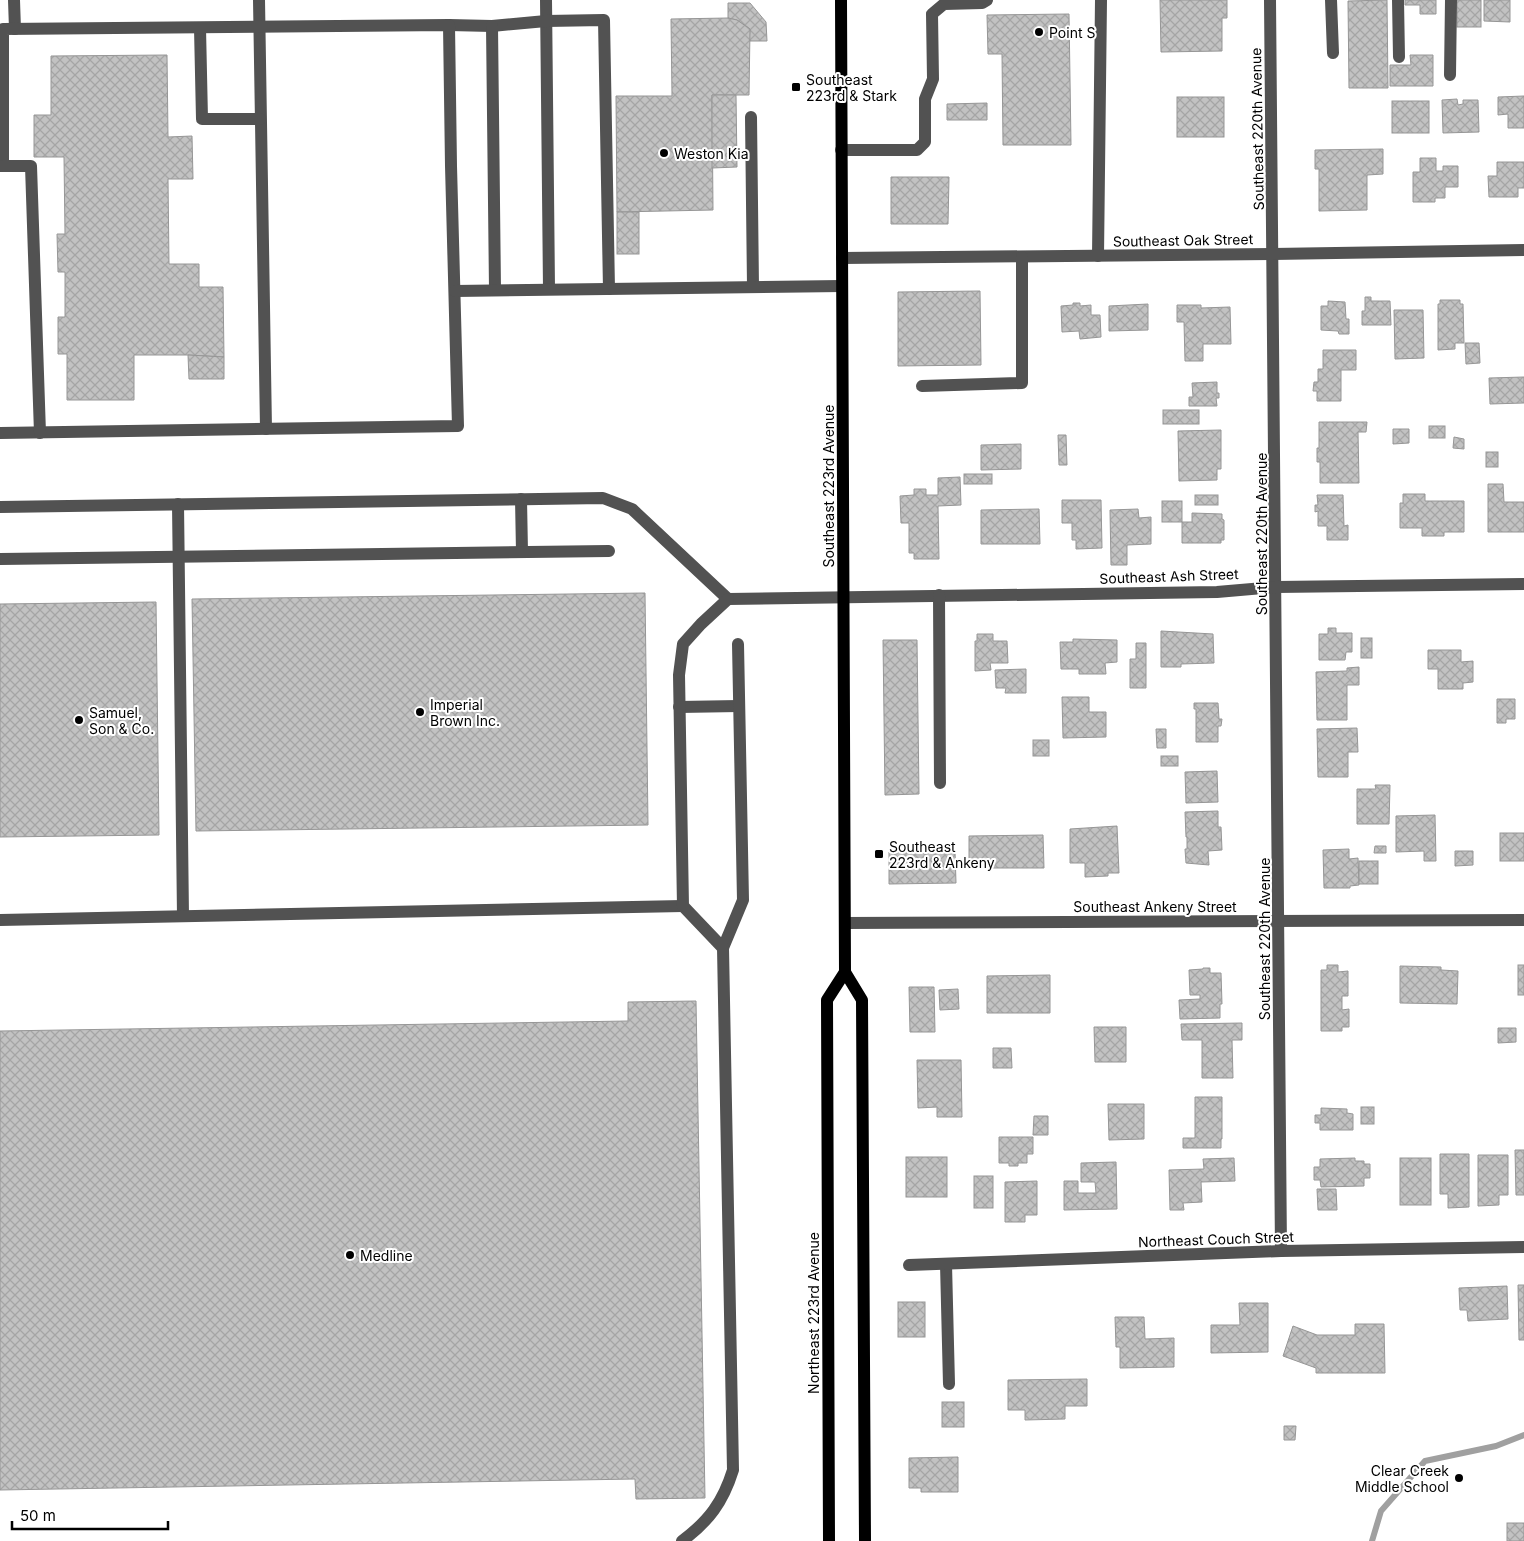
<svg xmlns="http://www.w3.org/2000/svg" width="1524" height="1541" font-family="Inter,sans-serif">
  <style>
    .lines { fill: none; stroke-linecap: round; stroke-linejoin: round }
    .stream { stroke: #a0a0a0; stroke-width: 6 }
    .building { fill: url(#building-cross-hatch); stroke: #969696 }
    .minor { stroke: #525252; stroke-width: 12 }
    .major { stroke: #000; stroke-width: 12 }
    .poi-dot { fill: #000; stroke: #fff; stroke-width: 2 }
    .labels { text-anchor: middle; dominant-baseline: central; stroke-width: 4; stroke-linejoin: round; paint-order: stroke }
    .poi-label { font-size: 14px; fill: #000; stroke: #fff; text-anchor: start }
    .street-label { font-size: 14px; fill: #000; stroke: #fff }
  </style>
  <defs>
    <pattern id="building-cross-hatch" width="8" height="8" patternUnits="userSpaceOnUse" patternTransform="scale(1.25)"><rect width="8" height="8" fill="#c2c2c2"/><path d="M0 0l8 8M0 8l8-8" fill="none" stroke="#a5a5a5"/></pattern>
  </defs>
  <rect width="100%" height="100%" fill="#fff"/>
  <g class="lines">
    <polyline class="stream" points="1372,1541 1381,1511 1425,1461 1496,1446 1524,1435"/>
  </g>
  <g class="building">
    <polygon points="1160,0 1227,0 1227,18 1222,18 1222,51 1161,52"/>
    <polygon points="1387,0 1388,88 1349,88 1348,1"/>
    <polygon points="1405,0 1436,0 1436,14 1420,14 1420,5 1405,5"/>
    <rect x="1457" y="0" width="24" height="27"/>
    <polygon points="1484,0 1510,0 1510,22 1484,21"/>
    <polygon points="728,3 750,3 766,22 767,41 749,41 750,29 737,20 728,18"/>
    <polygon points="1069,14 1071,145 1003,145 1002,54 988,54 987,15"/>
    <polygon points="728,18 737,20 750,29 749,95 712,95 713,210 617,212 616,96 672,96 671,19"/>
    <polygon points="167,55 168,137 192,136 193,179 168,179 169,264 199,264 199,287 223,287 224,357 188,355 134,355 134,400 67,400 67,354 58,354 58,317 65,317 65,272 58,272 57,234 65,234 64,157 34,157 34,115 51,115 51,56"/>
    <polygon points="1410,55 1433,55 1433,86 1390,86 1390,65 1411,65"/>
    <polygon points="712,95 736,95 737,167 712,168"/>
    <polygon points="1524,96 1524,128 1508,128 1508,114 1498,115 1498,97"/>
    <rect x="1177" y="97" width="47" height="40"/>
    <polygon points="1457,99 1458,105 1463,104 1463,100 1478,100 1479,132 1443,133 1442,100"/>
    <rect x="1392" y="101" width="37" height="32"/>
    <polygon points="987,103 987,120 947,120 947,104"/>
    <polygon points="1383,149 1383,174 1367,175 1367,210 1319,211 1319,169 1315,169 1315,150"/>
    <polygon points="1420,158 1436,158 1436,171 1443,171 1443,166 1458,166 1458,187 1445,187 1445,198 1435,198 1435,202 1413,202 1413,172 1420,172"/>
    <polygon points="1497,162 1524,162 1524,188 1518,188 1518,197 1489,197 1488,176 1497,176"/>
    <polygon points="891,177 949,177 948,224 891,224"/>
    <rect x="617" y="212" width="22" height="42"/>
    <polygon points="980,291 981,365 898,366 898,292"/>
    <polygon points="1365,297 1371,297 1371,301 1390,301 1391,325 1362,325 1362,311 1365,311"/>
    <polygon points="1440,300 1460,300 1460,304 1463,304 1464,343 1455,343 1455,349 1438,350 1438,304 1440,304"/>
    <polygon points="1328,301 1345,302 1346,319 1349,319 1349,334 1339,334 1338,331 1321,330 1321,306 1328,306"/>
    <polygon points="1073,303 1080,303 1080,306 1091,305 1091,315 1100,315 1101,337 1080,339 1079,331 1062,332 1061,306 1073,305"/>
    <polygon points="1148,304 1148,330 1109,331 1109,306"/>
    <polygon points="1177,305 1201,305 1201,308 1230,307 1231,344 1203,344 1203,361 1185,361 1184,322 1177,322"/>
    <polygon points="1394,310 1423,310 1424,358 1395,359"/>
    <polygon points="1465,343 1479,343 1480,363 1466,364"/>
    <polygon points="1323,350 1356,350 1356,370 1341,370 1341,401 1317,401 1317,391 1313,391 1314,382 1318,382 1318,369 1323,369"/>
    <polygon points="188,355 224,357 224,379 189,379"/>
    <polygon points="1524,377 1524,403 1490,404 1489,378"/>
    <polygon points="1217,382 1217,393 1219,393 1219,398 1216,398 1217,406 1189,406 1189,397 1193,397 1192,383"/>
    <rect x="1163" y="410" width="36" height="14"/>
    <polygon points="1319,422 1367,422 1366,432 1358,432 1359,483 1320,483 1320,462 1317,462 1317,448 1319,448"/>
    <rect x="1429" y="426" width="16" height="12"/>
    <polygon points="1393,429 1409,429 1409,443 1393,444"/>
    <polygon points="1221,430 1221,469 1217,469 1217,480 1179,481 1178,431"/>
    <polygon points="1058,435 1066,435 1067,465 1059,465"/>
    <polygon points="1454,437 1464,439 1464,449 1453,448"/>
    <polygon points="1021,444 1021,469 981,470 981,445"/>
    <rect x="1486" y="452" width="12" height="15"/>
    <rect x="964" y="474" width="28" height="10"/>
    <polygon points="960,477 961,505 938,506 939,559 914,559 914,553 909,553 909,523 901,523 900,496 914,495 914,489 926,489 926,495 938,495 938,478"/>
    <polygon points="1488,484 1503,484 1504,502 1524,502 1524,532 1488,532"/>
    <polygon points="1403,494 1425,494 1425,501 1464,501 1464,532 1444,532 1444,536 1422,536 1422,528 1400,528 1400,503 1403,503"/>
    <rect x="1195" y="495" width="23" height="10"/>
    <polygon points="1317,495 1343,495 1344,526 1348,525 1348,540 1327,540 1327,526 1318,526 1318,511 1315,512 1315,505 1318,505"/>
    <polygon points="1062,500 1101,500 1102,548 1076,549 1076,540 1072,540 1072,523 1062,523"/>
    <rect x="1162" y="501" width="20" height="21"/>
    <polygon points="1039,509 1040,544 981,544 981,510"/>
    <polygon points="1138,509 1139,518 1151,517 1151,544 1127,545 1127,565 1111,565 1110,510"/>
    <polygon points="1192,513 1222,514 1222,519 1224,520 1224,540 1221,540 1221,543 1182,543 1182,522 1192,522"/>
    <polygon points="645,593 648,825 196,831 192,599"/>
    <polygon points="156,602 159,835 0,837 0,604"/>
    <polygon points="1328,628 1336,628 1336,633 1352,633 1352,652 1346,652 1345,660 1319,660 1319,634 1328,634"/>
    <polygon points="1161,631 1213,634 1214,663 1181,664 1181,667 1161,667"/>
    <polygon points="977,634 993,634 993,641 1007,641 1008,663 990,663 991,670 975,671 975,641 977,641"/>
    <rect x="1361" y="638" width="11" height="20"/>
    <polygon points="1073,639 1117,640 1117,662 1105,663 1106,674 1079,674 1079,669 1061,669 1060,642 1073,642"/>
    <polygon points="883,640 917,640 919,794 885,795"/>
    <polygon points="1136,643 1146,643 1146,688 1130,688 1130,659 1136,659"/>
    <polygon points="1428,650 1461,650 1461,662 1473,661 1473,682 1463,683 1463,689 1438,689 1438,669 1428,669"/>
    <polygon points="1359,667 1359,685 1347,685 1347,720 1317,720 1316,672 1347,671 1347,668"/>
    <polygon points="1026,669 1026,693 1005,693 1006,688 996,688 995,670"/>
    <polygon points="1062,697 1089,697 1089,712 1106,712 1106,737 1063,738"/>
    <polygon points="1497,699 1515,699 1515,719 1506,719 1506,723 1497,723"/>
    <polygon points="1194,703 1218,703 1219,719 1222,719 1221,726 1218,726 1218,742 1196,742 1196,709 1194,709"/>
    <polygon points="1357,728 1358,752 1348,752 1348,777 1318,777 1317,729"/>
    <polygon points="1156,729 1166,729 1166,748 1157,748"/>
    <rect x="1033" y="740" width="16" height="16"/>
    <rect x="1161" y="756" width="17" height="10"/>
    <polygon points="1217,771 1218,802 1186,803 1185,772"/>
    <polygon points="1375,785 1390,785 1389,824 1357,824 1357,789 1376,789"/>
    <polygon points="1218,811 1218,827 1221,827 1222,850 1208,851 1209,865 1186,863 1185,849 1187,849 1187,837 1186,837 1185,812"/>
    <polygon points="1435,815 1436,861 1424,861 1424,851 1396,852 1396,816"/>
    <polygon points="1117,826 1119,873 1108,873 1108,876 1085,877 1085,863 1070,863 1070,829"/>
    <rect x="1500" y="833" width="24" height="28"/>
    <polygon points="1043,835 1044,868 984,868 984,866 969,867 969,836"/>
    <polygon points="1375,846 1386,846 1386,853 1374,853"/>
    <polygon points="1349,849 1349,859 1358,858 1359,885 1350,886 1350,888 1324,888 1323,850"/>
    <polygon points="955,851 956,883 889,884 889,852"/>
    <polygon points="1455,851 1473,851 1473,865 1455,866"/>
    <rect x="1359" y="861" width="19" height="23"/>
    <polygon points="1327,965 1338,965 1338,972 1348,971 1348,996 1342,996 1342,1010 1349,1009 1349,1027 1342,1027 1342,1031 1321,1031 1321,970 1327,970"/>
    <rect x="1518" y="965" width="6" height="30"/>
    <polygon points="1400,966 1441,967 1441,970 1458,971 1457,1004 1400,1003"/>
    <polygon points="1203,968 1210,968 1210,973 1221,973 1222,1004 1220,1004 1220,1018 1180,1019 1179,1000 1200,999 1200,995 1190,995 1189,970 1203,969"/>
    <polygon points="1050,975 1050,1013 987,1013 987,976"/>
    <polygon points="909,987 934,987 935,1032 910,1032"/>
    <polygon points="958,989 959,1009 940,1010 939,990"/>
    <polygon points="696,1001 705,1498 636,1499 635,1479 0,1490 0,1031 628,1021 628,1002"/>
    <polygon points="1242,1023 1242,1040 1232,1040 1233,1078 1202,1078 1202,1040 1182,1040 1181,1024"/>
    <polygon points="1094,1027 1126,1027 1126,1062 1095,1062"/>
    <polygon points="1498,1028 1516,1028 1516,1042 1498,1043"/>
    <polygon points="993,1048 1011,1048 1012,1068 993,1068"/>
    <polygon points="917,1060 961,1060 962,1117 937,1117 937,1107 918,1108"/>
    <polygon points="1195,1097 1222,1097 1222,1139 1221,1139 1221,1148 1183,1148 1183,1138 1195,1138"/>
    <polygon points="1108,1104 1144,1104 1144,1139 1109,1140"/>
    <rect x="1361" y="1107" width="13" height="17"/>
    <polygon points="1321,1108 1347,1109 1347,1113 1353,1114 1353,1130 1320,1130 1320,1123 1315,1123 1315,1115 1321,1115"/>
    <polygon points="1034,1116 1048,1116 1048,1135 1033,1135"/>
    <polygon points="999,1137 1033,1137 1033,1154 1027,1154 1027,1163 1018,1163 1018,1166 1009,1166 1009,1163 999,1163"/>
    <polygon points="1515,1150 1524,1150 1524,1195 1516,1195"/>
    <polygon points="1440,1154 1469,1154 1469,1207 1448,1208 1448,1194 1440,1194"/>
    <polygon points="1478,1155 1508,1155 1508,1195 1499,1195 1499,1205 1478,1206"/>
    <rect x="906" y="1157" width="41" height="40"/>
    <polygon points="1234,1158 1235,1181 1201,1182 1202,1202 1183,1203 1184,1210 1170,1210 1169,1170 1204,1169 1203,1159"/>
    <polygon points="1355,1158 1355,1161 1364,1161 1364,1164 1370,1164 1370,1178 1364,1178 1364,1186 1321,1187 1320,1180 1314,1180 1314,1167 1320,1167 1320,1159"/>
    <rect x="1400" y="1158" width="31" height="47"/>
    <polygon points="1116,1162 1117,1209 1064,1210 1064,1181 1078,1181 1078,1193 1096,1193 1095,1182 1081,1182 1081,1163"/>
    <rect x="974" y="1176" width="19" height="32"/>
    <polygon points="1037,1181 1037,1215 1025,1215 1025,1222 1005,1222 1005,1182"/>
    <polygon points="1317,1189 1336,1189 1337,1210 1318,1210"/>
    <polygon points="1518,1285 1524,1285 1524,1340 1519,1340"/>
    <polygon points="1507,1286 1508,1319 1468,1321 1467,1310 1460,1310 1459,1288"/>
    <rect x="898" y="1302" width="27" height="35"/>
    <polygon points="1239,1303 1268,1303 1268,1352 1211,1353 1211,1325 1240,1325"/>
    <polygon points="1115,1317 1144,1317 1145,1339 1174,1338 1174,1367 1120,1368 1120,1347 1116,1347"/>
    <polygon points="1355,1324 1384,1324 1385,1373 1316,1373 1316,1368 1283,1356 1293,1326 1317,1335 1355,1335"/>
    <polygon points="1087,1379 1087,1406 1065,1406 1065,1419 1025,1420 1025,1410 1008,1410 1008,1380"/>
    <rect x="942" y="1402" width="22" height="25"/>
    <polygon points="1284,1426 1296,1426 1295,1440 1284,1440"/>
    <polygon points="958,1457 958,1492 921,1492 921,1488 909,1488 909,1458"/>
    <rect x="1507" y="1523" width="17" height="18"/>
  </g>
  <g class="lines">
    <g class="minor">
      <polyline points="14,0 15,29"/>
      <polyline points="259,0 266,429"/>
      <polyline points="546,0 549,289"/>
      <polyline points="1270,0 1281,1251"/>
      <polyline points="1331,0 1333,53"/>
      <polyline points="1398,0 1399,57"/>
      <polyline points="449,25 492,26 546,21 604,20 609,289"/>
      <polyline points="492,26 495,290"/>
      <polyline points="200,28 202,119 260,119"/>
      <polyline points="1450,75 1451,0"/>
      <polyline points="751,117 753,287"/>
      <polyline points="841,150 917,150 925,142 925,99 933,79 932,14 944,4 982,3 987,0"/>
      <polyline points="0,166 3,166 3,29 449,25 451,166 458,426 0,433"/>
      <polyline points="3,166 31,166 40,433"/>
      <polyline points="1098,256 1101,0"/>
      <polyline points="842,258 1273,254 1524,250"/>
      <polyline points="455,291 842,286"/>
      <polyline points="922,386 1022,383 1022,257"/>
      <polyline points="521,499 522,552"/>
      <polyline points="178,504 183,916"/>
      <polyline points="0,507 603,498 632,509 728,599 1217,592 1276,587 1524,584"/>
      <polyline points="0,559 609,551"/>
      <polyline points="939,595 940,783"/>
      <polyline points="679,707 739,706"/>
      <polyline points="0,920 683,906"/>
      <polyline points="845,923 1524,920"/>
      <polyline points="723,948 743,900 738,644"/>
      <polyline points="946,1264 949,1384"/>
      <polyline points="909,1265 1281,1251 1524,1247"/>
      <path d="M682,1541c27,-20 41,-39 51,-71l-10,-522 -40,-42 -4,-231 4,-31 18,-20 27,-25"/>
    </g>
    <g class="major">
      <polyline points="841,0 845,972 862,1000 865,1541"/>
      <polyline points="829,1541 827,1000 845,972"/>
    </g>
  </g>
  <g class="poi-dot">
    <circle cx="1039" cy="32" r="5"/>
    <rect x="791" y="82" width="10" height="10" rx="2.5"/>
    <circle cx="664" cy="153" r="5"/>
    <circle cx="420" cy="712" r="5"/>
    <circle cx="79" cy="720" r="5"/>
    <rect x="874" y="849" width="10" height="10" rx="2.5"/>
    <circle cx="350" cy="1255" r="5"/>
    <circle cx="1459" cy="1478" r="5"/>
  </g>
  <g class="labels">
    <g class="poi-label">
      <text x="1049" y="32">Point S</text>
      <text x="806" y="79">Southeast<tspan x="806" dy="16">223rd &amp; Stark</tspan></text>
      <text x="674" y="153">Weston Kia</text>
      <text x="430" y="704">Imperial<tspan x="430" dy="16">Brown Inc.</tspan></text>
      <text x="89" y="712">Samuel,<tspan x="89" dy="16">Son &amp; Co.</tspan></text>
      <text x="889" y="846">Southeast<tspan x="889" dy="16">223rd &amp; Ankeny</tspan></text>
      <text x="360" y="1255">Medline</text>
      <text x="1449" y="1470" text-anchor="end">Clear Creek<tspan x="1449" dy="16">Middle School</tspan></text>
    </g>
    <g class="street-label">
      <text transform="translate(1257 129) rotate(-91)">Southeast 220th Avenue</text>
      <text transform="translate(1183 240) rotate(-1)">Southeast Oak Street</text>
      <text transform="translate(828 486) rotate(-90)">Southeast 223rd Avenue</text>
      <text transform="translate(1261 534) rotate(-90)">Southeast 220th Avenue</text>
      <text transform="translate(1169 576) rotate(-2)">Southeast Ash Street</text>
      <text x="1155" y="906">Southeast Ankeny Street</text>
      <text transform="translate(1264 939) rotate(-90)">Southeast 220th Avenue</text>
      <text transform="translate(1216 1239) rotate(-2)">Northeast Couch Street</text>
      <text transform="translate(813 1313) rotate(-90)">Northeast 223rd Avenue</text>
    </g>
  </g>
  <path d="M12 1521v8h156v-8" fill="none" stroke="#000000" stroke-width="2.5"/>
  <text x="20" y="1521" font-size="15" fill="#000000" stroke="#ffffff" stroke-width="4" paint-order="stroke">50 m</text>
</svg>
